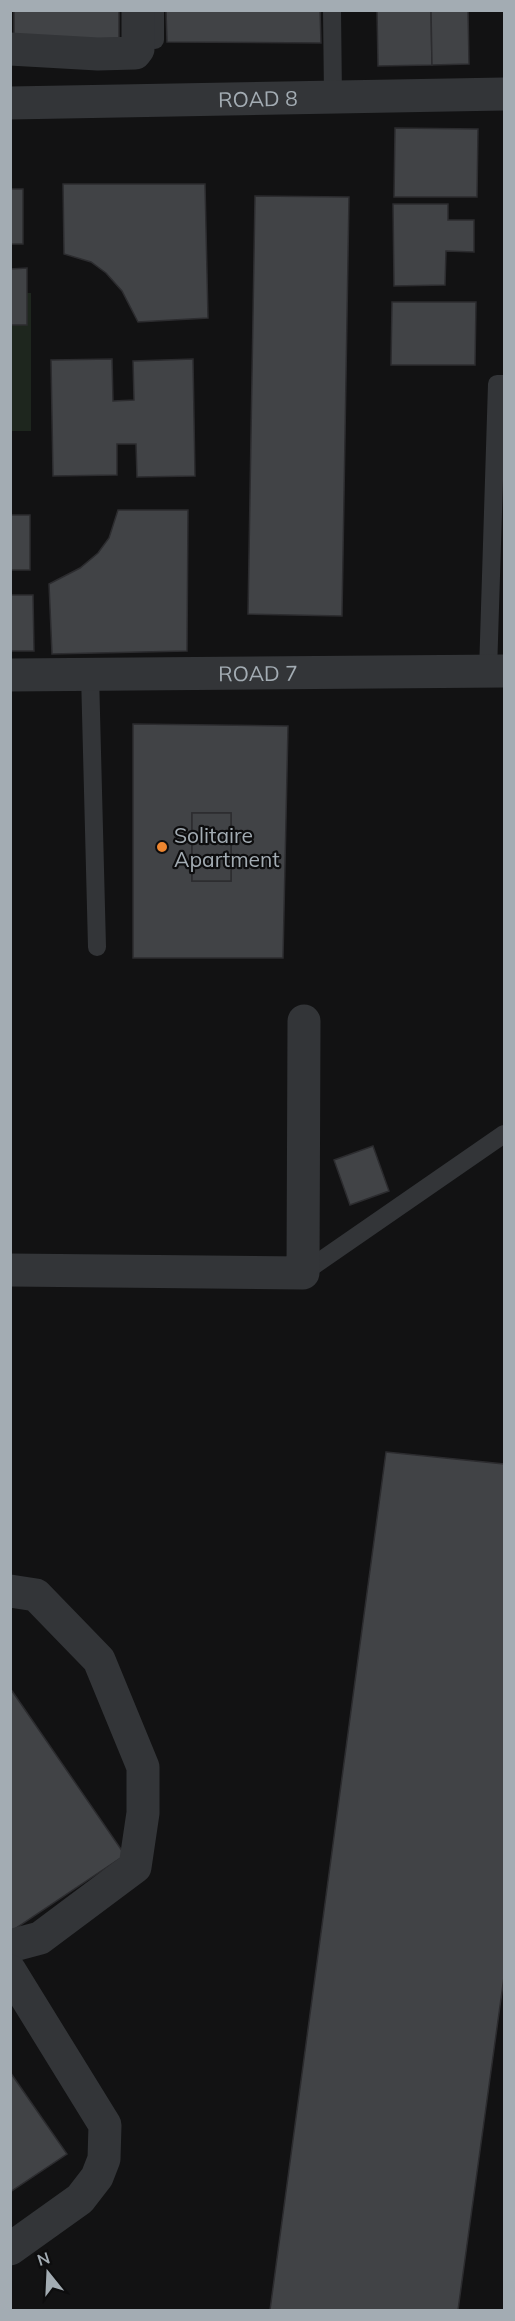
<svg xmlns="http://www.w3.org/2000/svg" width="515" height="2321" font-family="Mulish,sans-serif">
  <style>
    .green { fill: #1e261e }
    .building { fill: #414346; stroke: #2c2c2f; stroke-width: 1.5; fill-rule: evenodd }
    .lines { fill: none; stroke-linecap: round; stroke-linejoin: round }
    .service { stroke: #333538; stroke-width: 18 }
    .minor { stroke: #333538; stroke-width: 33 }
    .poi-dot { fill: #ed8630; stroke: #0d0d0e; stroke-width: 2 }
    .labels { text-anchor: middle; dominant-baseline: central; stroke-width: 4.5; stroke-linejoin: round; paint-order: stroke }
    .street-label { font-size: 21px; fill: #a3acb3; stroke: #0d0d0e }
    .poi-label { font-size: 21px; fill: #a3acb3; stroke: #0d0d0e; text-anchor: start }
  </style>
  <rect width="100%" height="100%" fill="#121213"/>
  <polygon class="green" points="10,293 31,293 31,431 11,431"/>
  <g class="building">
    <polygon points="14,10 119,10 119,44 14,45"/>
    <polygon points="166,10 320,10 321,43 167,42"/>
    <polygon points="377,10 431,10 432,65 378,66"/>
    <polygon points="431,10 468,10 469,64 432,65"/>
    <polygon points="395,128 478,129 477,197 394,197"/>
    <polygon points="63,184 205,184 208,318 138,322 122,291 106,273 91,262 64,254"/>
    <rect x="10" y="189" width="13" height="55"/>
    <polygon points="255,196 349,197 342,616 248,614"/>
    <polygon points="393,204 448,204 448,220 474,220 474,252 446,251 445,285 394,286"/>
    <polygon points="27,268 27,325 10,325 10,269"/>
    <polygon points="392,302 476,302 475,365 391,365"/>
    <polygon points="112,359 113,401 134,400 133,361 193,359 195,476 137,477 136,444 117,444 117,475 53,476 51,360"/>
    <polygon points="118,510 188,510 187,651 52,654 49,584 80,568 98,553 109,538"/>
    <rect x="10" y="515" width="20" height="55"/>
    <polygon points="10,595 33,595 34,651 10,651"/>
    <path d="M133,724l155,2 -5,232h-150zM192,813h39v68h-39z"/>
    <rect x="192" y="813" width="39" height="68"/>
    <polygon points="373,1146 389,1191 350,1205 334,1160"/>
    <polygon points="386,1452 504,1464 504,1977 458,2310 270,2310"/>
    <polygon points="10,1688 125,1855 10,1932"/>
    <polygon points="10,2072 67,2154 10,2192"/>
  </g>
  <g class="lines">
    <g class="service">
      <polyline points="155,10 155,40"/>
      <polyline points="332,10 333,97"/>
      <polyline points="488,672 497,384 504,384"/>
      <polyline points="90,674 97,947"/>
      <polyline points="303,1273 504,1134"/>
    </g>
    <g class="minor">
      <polyline points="10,49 98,54 135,53 138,49 138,10"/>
      <path id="s1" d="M10,103l494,-9"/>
      <path id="s2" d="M10,675l494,-4"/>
      <polyline points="10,1270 303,1273 304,1021"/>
      <polyline points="10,1591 36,1595 99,1660 143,1767 143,1813 135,1867 40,1938 10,1946"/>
      <polyline points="10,1971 105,2125 104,2159 97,2177 80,2199 10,2249"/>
    </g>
  </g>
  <circle class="poi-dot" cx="162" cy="847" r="6"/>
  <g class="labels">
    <g class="street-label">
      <text stroke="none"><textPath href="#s1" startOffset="248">ROAD 8</textPath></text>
      <text stroke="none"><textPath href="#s2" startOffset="248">ROAD 7</textPath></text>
    </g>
    <g class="poi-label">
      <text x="174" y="835">Solitaire<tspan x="174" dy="24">Apartment</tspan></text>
    </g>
  </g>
  <rect width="515" height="2321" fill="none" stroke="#a3acb3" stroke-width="24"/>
  <g transform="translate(48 2273) rotate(342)" stroke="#0d0d0e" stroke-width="4.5" paint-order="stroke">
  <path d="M0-4.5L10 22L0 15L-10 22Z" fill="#a3acb3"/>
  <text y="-9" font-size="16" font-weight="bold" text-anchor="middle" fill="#a3acb3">N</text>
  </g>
</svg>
